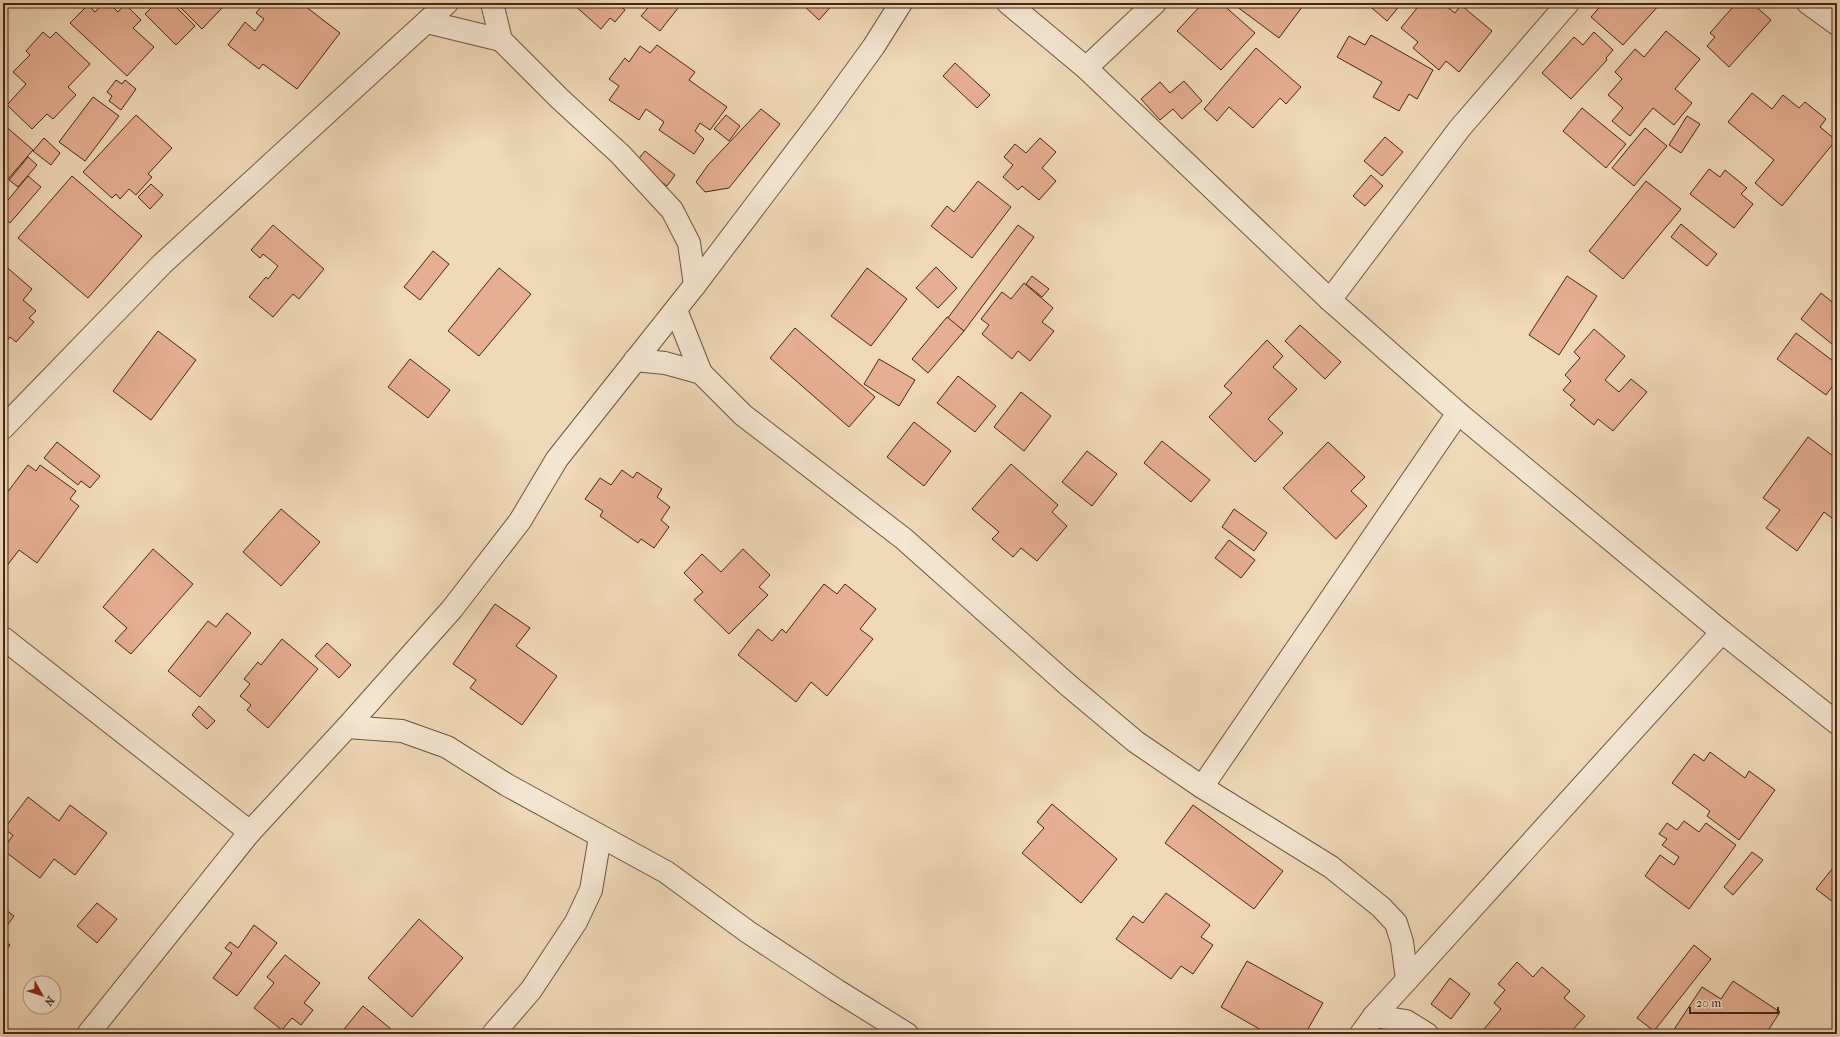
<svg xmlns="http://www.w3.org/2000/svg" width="1840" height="1037" font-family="'IM FELL French Canon',serif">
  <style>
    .building { fill: #e6ae92; stroke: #432718 }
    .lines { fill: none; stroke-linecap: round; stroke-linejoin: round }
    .minor-casing { stroke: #6e5440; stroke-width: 24 }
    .minor { stroke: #f5e6d2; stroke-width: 22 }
  </style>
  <rect width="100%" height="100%" fill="#f0d9b9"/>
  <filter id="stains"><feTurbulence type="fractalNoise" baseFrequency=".005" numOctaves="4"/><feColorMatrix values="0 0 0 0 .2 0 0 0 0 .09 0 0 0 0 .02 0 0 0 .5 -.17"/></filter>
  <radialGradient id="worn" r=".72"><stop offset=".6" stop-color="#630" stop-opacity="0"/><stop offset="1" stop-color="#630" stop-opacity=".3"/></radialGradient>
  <g class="building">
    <polygon points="103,3 109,3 118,12 125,4 141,20 133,28 154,47 127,76 70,23 88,5 95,12"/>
    <polygon points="156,3 172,3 195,26 176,45 145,14"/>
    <polygon points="176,3 217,3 222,8 202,29"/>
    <polygon points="264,3 301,3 340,33 297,89 263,64 259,69 228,45 245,22 255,31 264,19 256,13"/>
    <polygon points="572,3 624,3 621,7 625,10 615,22 610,18 601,29"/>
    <polygon points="652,3 682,3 660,31 641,16"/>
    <polygon points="801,3 834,3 819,20"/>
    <polygon points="1203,3 1221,3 1255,33 1221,70 1177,31"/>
    <polygon points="1232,3 1305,3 1279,38"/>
    <polygon points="1366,3 1402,3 1387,21"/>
    <polygon points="1421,3 1442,3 1455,13 1461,5 1492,31 1459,72 1446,61 1439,70 1413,48 1418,42 1401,28"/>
    <polygon points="1603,3 1661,3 1623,45 1591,17"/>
    <polygon points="1726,3 1752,3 1771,20 1729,67 1707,46 1715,37 1710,33 1732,8"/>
    <polygon points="1666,31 1700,59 1675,89 1692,103 1674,125 1653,108 1630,136 1612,121 1623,108 1608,95 1622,79 1615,72 1635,49 1644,57"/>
    <polygon points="43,32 50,38 56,32 90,64 68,87 76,95 53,119 47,114 32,129 7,105 26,84 13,72 30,55 26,51"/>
    <polygon points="1594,32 1613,50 1606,58 1607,60 1571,99 1542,73 1574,37 1583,45"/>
    <polygon points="1371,35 1433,70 1417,99 1409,94 1399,111 1373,97 1382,82 1337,57 1349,36 1365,45"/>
    <polygon points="657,45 695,72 689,80 727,107 710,130 700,123 695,131 704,139 694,154 659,130 664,122 646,109 639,120 609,100 619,86 609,79 625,58 629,62 640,46 650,53"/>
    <polygon points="1256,48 1301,87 1286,104 1280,98 1253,128 1229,107 1217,121 1204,109"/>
    <polygon points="955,63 990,95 977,108 943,76"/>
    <polygon points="116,80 122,84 125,80 136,89 121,110 109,101 112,96 107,92"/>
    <polygon points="1184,81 1202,101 1182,119 1173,109 1160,120 1141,99 1160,82 1170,93"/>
    <polygon points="1752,93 1772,109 1783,95 1799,108 1805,102 1826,119 1820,127 1836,140 1782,206 1755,183 1774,160 1728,122"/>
    <polygon points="93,97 119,116 85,161 59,142"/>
    <polygon points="1582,108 1626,144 1606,168 1563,131"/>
    <polygon points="761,109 780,124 729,188 705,192 696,182 708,165"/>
    <polygon points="136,115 172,148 148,174 152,177 136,195 129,189 120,199 116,194 112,198 83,172"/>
    <polygon points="726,115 740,126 729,141 714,129"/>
    <polygon points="1687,116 1700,124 1681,153 1669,145"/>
    <polygon points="3,124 33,150 3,185"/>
    <polygon points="1645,128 1667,146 1634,186 1612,168"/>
    <polygon points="1385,137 1403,152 1382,176 1364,161"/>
    <polygon points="44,138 60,153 51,165 33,151"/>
    <polygon points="1040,138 1056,152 1042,168 1056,181 1039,200 1022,186 1018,190 1003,177 1013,165 1004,157 1015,144 1026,153"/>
    <polygon points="645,151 675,175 667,186 636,162"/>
    <polygon points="28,157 37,165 18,187 9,180"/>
    <polygon points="1709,169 1720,177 1725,170 1747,188 1741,194 1753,204 1734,228 1690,194"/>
    <polygon points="1371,175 1383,186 1365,206 1353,196"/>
    <polygon points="28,176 41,187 10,223 3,217 3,206"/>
    <polygon points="72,176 142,236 88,298 18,238"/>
    <polygon points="978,181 1011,207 972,258 931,226 947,206 954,212"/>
    <polygon points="1646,181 1681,209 1623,279 1589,251"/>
    <polygon points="151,184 163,195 150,209 138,197"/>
    <polygon points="1681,224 1717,254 1707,266 1671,237"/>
    <polygon points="273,225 324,269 299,299 293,294 273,317 249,297 266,277 268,279 278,266 263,254 260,258 251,250"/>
    <polygon points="1018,225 1034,237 964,331 947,319"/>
    <polygon points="433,251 449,264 420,300 404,287"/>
    <polygon points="3,264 32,289 23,300 36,311 29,318 34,322 16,342 10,337 3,346"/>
    <polygon points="936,267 957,288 938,308 916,288"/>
    <polygon points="499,268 531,294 479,356 448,331"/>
    <polygon points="867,268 907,299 871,346 831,316"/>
    <polygon points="1032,276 1049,289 1042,297 1026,284"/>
    <polygon points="1567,276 1597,296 1559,355 1529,335"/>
    <polygon points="1024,283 1053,308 1042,322 1054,331 1030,361 1018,351 1012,359 982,334 989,325 981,319 1002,292 1011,299"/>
    <polygon points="1821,293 1837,306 1837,339 1832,344 1801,319"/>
    <polygon points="947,317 964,331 928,373 912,359"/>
    <polygon points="1300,325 1341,362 1325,379 1285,341"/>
    <polygon points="795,328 875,397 849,427 770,358"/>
    <polygon points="1594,329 1625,356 1605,380 1619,392 1631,379 1647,392 1613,431 1598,419 1594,425 1570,405 1575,400 1563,390 1571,381 1565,375 1580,358 1574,352"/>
    <polygon points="158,331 196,360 151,420 113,391"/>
    <polygon points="1796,333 1837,364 1837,380 1826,395 1777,359"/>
    <polygon points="1267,340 1283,356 1273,367 1297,389 1268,419 1283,433 1255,462 1209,417 1232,393 1224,386"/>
    <polygon points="410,359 450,390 428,418 388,387"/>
    <polygon points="879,359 915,380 899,406 864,384"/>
    <polygon points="958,376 996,406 975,432 937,403"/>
    <polygon points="1021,392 1051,416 1024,451 994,427"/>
    <polygon points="914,422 951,451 924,486 887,457"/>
    <polygon points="1808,437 1837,459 1837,522 1824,512 1797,551 1766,528 1780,510 1763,498"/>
    <polygon points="1162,441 1210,480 1191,502 1144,463"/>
    <polygon points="57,442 100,476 90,488 81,481 78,485 44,458"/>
    <polygon points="1328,442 1365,477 1351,491 1367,506 1336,539 1283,488"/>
    <polygon points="1087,451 1117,474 1092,506 1062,482"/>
    <polygon points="1011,464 1058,505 1052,512 1067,526 1037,561 1021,548 1013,557 992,539 999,532 972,509"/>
    <polygon points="28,465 36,471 40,465 76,491 70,499 79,506 37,563 19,550 6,567 3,565 3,498"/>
    <polygon points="622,470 633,478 637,472 662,489 657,497 670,507 661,520 669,527 654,548 641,539 638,543 600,516 603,511 585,499 600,478 611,485"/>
    <polygon points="281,509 320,542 281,586 243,552"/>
    <polygon points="1234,509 1267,533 1254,551 1222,527"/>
    <polygon points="1229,540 1255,560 1241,578 1215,558"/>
    <polygon points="153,549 193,584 131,654 115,641 127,628 103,607"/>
    <polygon points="743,549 770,575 759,587 768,595 729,634 694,600 703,592 684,573 702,554 721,572"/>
    <polygon points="824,584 837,594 845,584 876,609 860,629 873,639 827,696 811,682 796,702 738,655 758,629 772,641 782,629 786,633"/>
    <polygon points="495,604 530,628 516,646 557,676 522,725 470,688 476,680 453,664"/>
    <polygon points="227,613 251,633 200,697 168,671 208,621 216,627"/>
    <polygon points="282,639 318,669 268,728 247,710 251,705 240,696 250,684 244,679 258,662 261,665"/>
    <polygon points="327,643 351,665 339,678 315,656"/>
    <polygon points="199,706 215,721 207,729 192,715"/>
    <polygon points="1710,752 1745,778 1749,771 1775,790 1739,840 1707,816 1710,811 1672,783 1694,754 1704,761"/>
    <polygon points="28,797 59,821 70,805 107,833 75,875 54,859 40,878 3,850 13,835 4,829"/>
    <polygon points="1052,804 1117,859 1081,903 1022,853 1044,828 1037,822"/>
    <polygon points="1193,805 1283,871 1254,909 1165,843"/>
    <polygon points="1684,821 1699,832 1706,823 1736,845 1689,909 1645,876 1660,855 1674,865 1679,857 1662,845 1667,839 1659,834 1667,823 1677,830"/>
    <polygon points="1752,852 1763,860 1733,895 1724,887"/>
    <polygon points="1837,863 1837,905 1816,889"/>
    <polygon points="1166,893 1210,925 1201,937 1213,945 1193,974 1181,966 1171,979 1116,939 1133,916 1143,923"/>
    <polygon points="97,903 117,919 97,943 77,926"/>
    <polygon points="3,908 14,916 3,931"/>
    <polygon points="419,919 463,958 412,1017 368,978"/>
    <polygon points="254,925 277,943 237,996 213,978 232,953 225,948 230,942 238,948"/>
    <polygon points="3,940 10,945 3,954"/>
    <polygon points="1694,945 1711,959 1654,1031 1637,1018"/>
    <polygon points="285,955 320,983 304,1003 313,1010 301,1025 292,1018 282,1030 254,1008 274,983 267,977"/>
    <polygon points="1247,961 1323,1003 1305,1034 1268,1034 1221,1007"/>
    <polygon points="1517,962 1533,977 1542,967 1570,991 1564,998 1585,1016 1569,1034 1491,1034 1484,1029 1501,1009 1494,1003 1505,990 1498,984"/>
    <polygon points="1450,978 1470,994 1451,1019 1431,1004"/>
    <polygon points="1733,981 1780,1012 1769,1029 1775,1033 1774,1034 1671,1034 1702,987 1721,999"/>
    <polygon points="363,1006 397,1034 340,1034"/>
  </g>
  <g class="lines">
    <g class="minor-casing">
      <g id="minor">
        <polyline points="492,3 501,40 560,99 620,154 672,210 689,243 695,285"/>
        <polyline points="1008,3 1086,68 1330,300 1458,413 1722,632 1837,723"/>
        <polyline points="1808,3 1837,24"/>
        <polyline points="427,22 501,40"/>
        <polyline points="1086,68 1155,3"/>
        <polyline points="1330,300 1460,128 1568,3"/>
        <polyline points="676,310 701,373"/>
        <polyline points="635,360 665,363 701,373 743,415 904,539 1068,685 1136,742 1202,787 1331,867 1381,907 1396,923 1402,942 1407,980"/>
        <polyline points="3,428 162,264 447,3"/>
        <polyline points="3,638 250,832 347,727 402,731 447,747 507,785 666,872 748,932 836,990 907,1034"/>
        <polyline points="347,727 452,609 520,521 557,459 695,285 824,115 874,46 901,3"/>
        <polyline points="1202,787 1458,413"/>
        <polyline points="1374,1016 1406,1021 1427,1034"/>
        <polyline points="88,1034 250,832"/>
        <polyline points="493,1034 531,990 576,922 591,890 600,837"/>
        <polyline points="1361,1034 1374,1016 1407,980 1722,632"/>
      </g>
    </g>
    <use href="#minor" class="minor"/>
  </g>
  <rect width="1840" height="1037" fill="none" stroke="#f0d9b9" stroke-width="16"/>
  <rect x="4" y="4" width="1832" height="1029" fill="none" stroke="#432718" stroke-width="2"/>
  <rect x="8" y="8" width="1824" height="1021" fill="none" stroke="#432718"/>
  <g transform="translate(42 995) rotate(129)"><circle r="19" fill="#f5e6d2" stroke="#ae9a88"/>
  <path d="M0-3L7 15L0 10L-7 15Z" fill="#8f2418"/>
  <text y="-6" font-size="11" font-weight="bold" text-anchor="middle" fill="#432718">N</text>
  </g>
  <path d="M1690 1007v6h88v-6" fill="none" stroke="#432718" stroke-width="2"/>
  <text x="1696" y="1007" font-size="12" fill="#432718" stroke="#f5e6d2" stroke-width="3" paint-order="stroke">20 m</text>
  <rect width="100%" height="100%" filter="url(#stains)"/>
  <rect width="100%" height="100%" fill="url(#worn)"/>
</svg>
